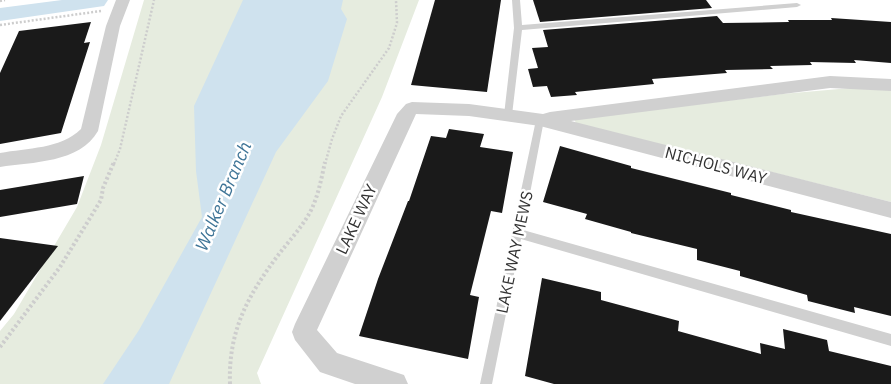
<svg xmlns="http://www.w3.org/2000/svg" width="891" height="384" font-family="'IBM Plex Sans',sans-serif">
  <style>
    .green { fill: #e6ecdf }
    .water { fill: #cfe2ee }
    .building { fill: #1a1a1a }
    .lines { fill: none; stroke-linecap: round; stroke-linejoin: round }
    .path-far1 { stroke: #cdcdcd; stroke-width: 2.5; stroke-dasharray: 2 2; stroke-linecap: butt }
    .path { stroke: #cdcdcd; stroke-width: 4; stroke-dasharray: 2.5 2.5; stroke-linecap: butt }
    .service { fill: #d0d0d0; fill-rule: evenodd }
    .minor { fill: #d0d0d0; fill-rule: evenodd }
    .labels { text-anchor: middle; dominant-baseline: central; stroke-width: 5; stroke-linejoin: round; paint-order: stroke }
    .street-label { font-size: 16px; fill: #333; stroke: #fff }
    .water-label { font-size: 18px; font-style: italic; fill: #3f7597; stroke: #fff }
  </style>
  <rect width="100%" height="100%" fill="#fff"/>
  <g class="green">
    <polygon points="144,0 419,0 382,97 257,373 261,384 0,384 0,331 14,314 77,207 101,145"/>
    <polygon points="862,87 891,88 891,202 576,123 574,119 782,94"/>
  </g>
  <g class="water">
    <polygon points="62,0 108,0 104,6 0,21 0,8"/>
    <polygon points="243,0 343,0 341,9 347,19 328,81 276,152 169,384 103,384 139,330 202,217 196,171 194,106"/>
  </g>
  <g class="building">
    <polygon points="435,0 501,0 487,92 411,85"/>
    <polygon points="533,0 706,0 712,8 540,22"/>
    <polygon points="717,16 723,23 789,22 788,20 832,20 831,18 891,22 891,63 854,60 856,63 810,62 812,65 770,66 773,69 725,70 727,73 652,79 654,84 575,92 577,95 551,97 547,86 533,87 528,69 538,68 532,48 548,47 543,30"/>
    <polygon points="91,22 84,43 90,42 61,133 0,144 0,73 19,31"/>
    <polygon points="449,129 484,134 480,147 513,152 502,213 491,211 470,295 479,297 468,359 359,336 378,279 408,201 409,201 431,136 446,138"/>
    <polygon points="560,146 631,166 631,168 731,193 731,195 791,210 791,212 891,234 891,316 854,307 855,313 808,301 807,295 740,276 740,271 697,260 697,249 631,233 631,232 585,219 587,214 543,202"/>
    <polygon points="84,176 77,204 0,217 0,190"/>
    <polygon points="0,238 58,246 0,321"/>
    <polygon points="542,278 601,292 601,300 679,321 678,331 761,354 760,343 785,349 783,329 827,340 829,351 891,366 891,384 554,384 525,376"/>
  </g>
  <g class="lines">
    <g class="path-far1">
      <polyline points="0,1 5,0"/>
      <polyline points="0,25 101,11"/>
      <polyline points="114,164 120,149 154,0"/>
      <polyline points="325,164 332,139 341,116 389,48 397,23 396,0"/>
    </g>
    <g class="path">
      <polyline points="0,347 60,267 101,200 103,188 114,162"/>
      <path d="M230,384c-2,-53 18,-89 49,-130 10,-13 22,-26 30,-40 9,-16 12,-34 16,-52"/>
    </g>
    <g class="service">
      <polygon points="512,0 520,0 522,25 797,3 801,5 797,7 522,30 512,115 508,118 504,115 514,28"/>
      <polygon points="540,117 544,120 523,230 891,334 891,346 521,239 492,384 480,384 536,120"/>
    </g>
    <g class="minor">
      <path d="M116,0h14l-10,26 -22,105c-18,32 -66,31 -98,36v-14c27,-5 61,-4 81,-24l25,-103z"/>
      <polygon points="830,76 891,79 891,91 830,88 571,121 891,202 891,218 540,126 469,116 416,114 317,330 337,353 404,375 408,384 355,384 320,372 295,340 292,332 295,324 397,114 406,104 412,102 469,104 543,114 550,112"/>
    </g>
  </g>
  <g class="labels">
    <g class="street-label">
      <text transform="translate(716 165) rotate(15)">NICHOLS WAY</text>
      <text transform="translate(356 219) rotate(-65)">LAKE WAY</text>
      <text transform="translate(514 252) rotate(-78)">LAKE WAY MEWS</text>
    </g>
    <g class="water-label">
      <text transform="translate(223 196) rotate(-67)">Walker Branch</text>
    </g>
  </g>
</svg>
